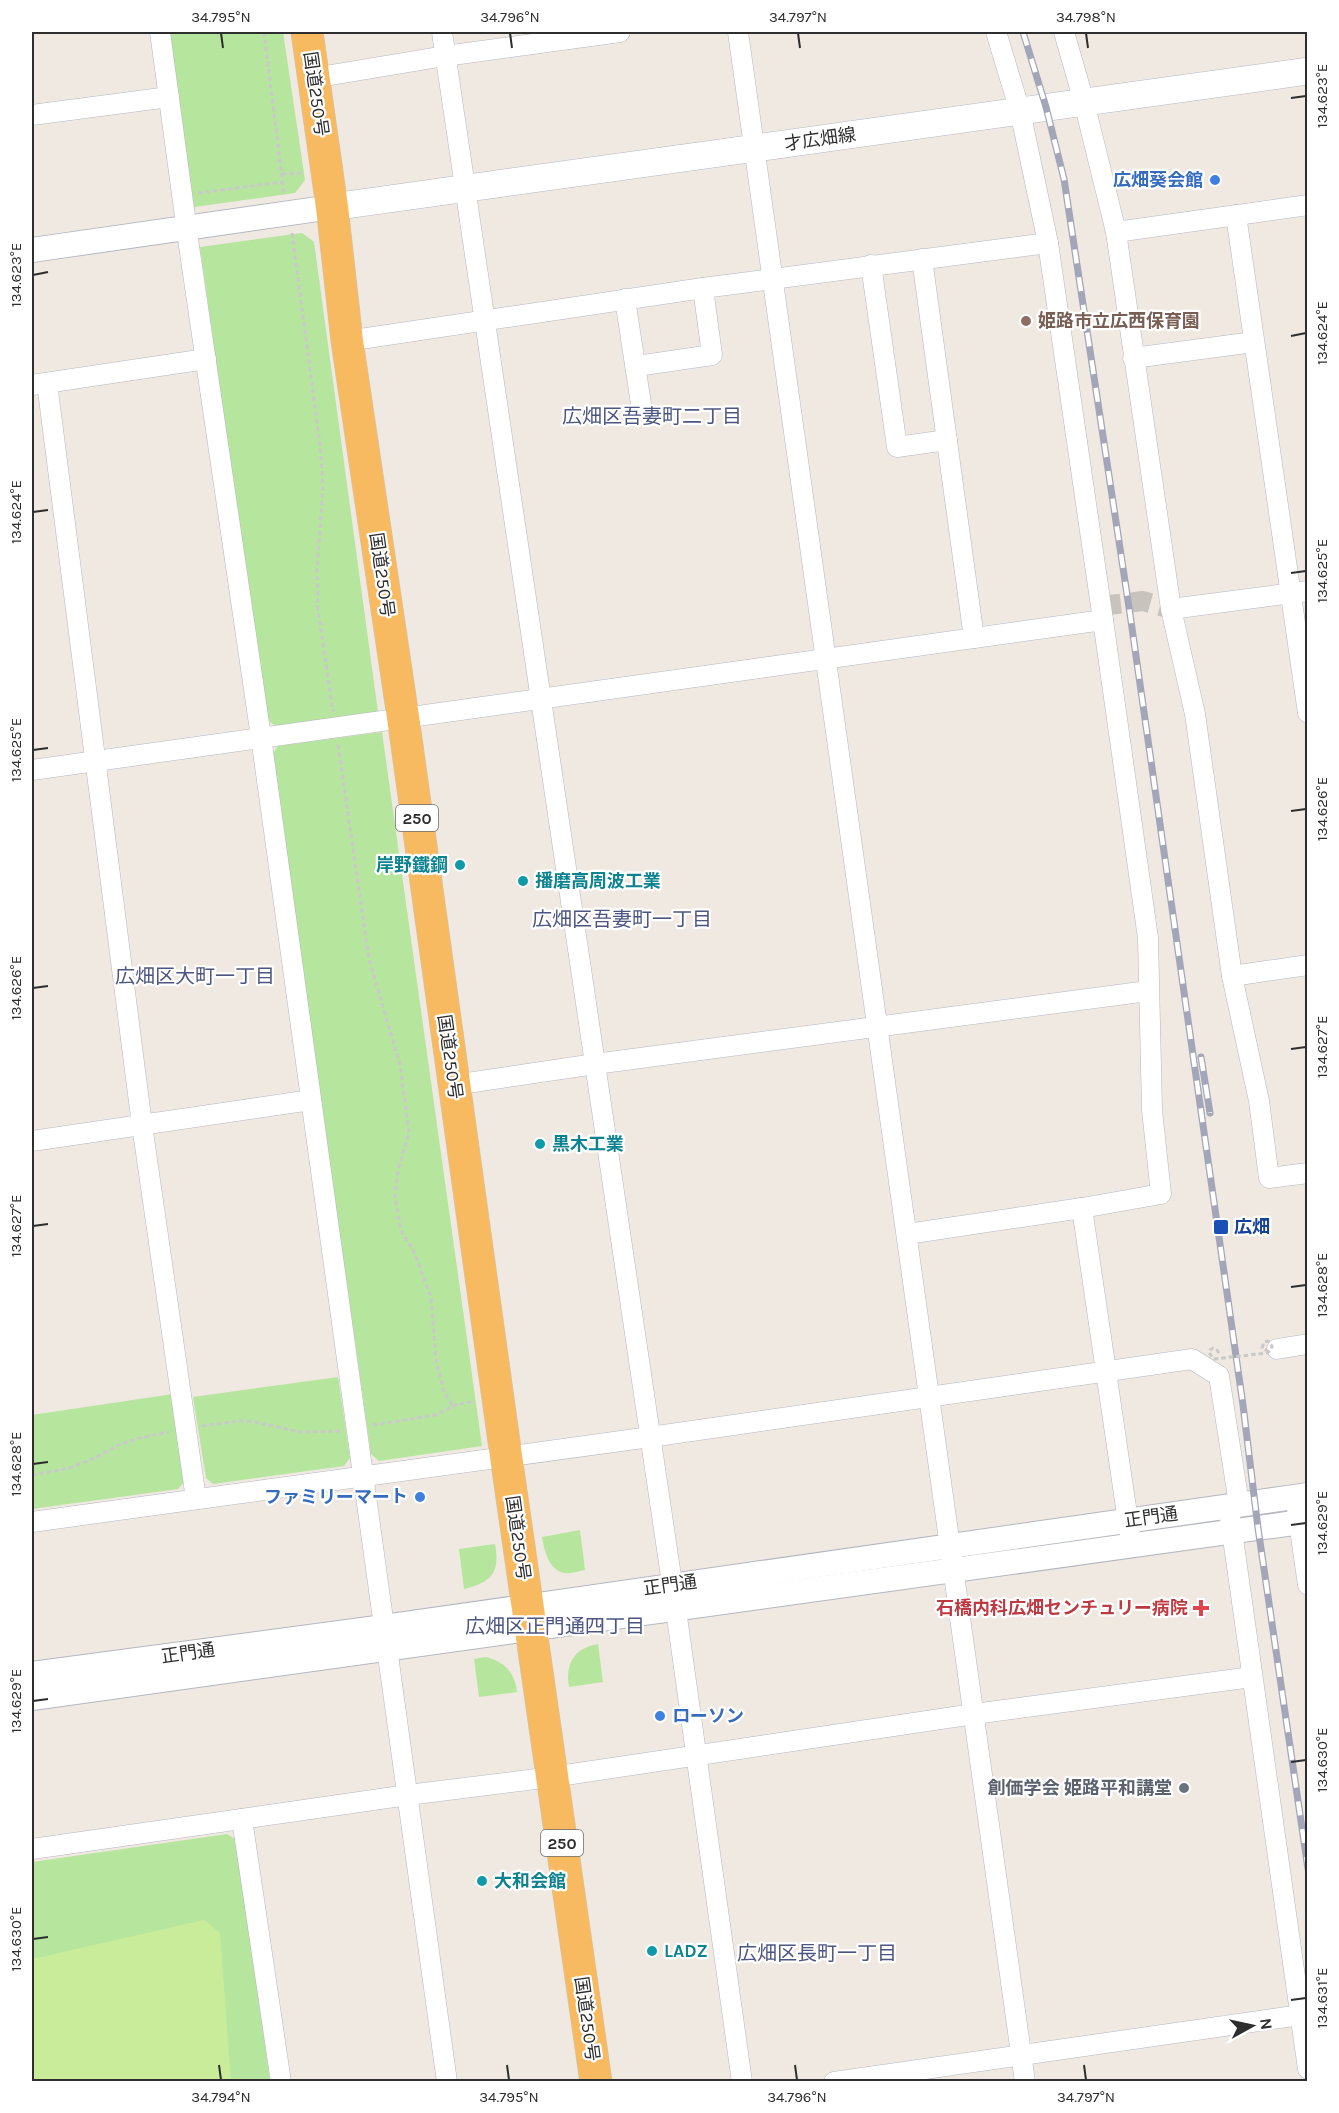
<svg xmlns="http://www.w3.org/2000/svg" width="1339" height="2113" font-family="Karla,'Noto Sans JP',sans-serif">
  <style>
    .park { fill: #b6e59e }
    .pitch { fill: #c9ec9a }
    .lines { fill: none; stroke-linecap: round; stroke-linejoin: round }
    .minor-tunnel { stroke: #c8c4bd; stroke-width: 20; stroke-dasharray: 20 10; stroke-linecap: butt }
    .minor-casing { stroke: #b4b7c1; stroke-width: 21 }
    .tertiary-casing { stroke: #b4b7c1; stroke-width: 26 }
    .secondary-casing { stroke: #b4b7c1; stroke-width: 28 }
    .trunk-casing { stroke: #c9c9c9; stroke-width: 33 }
    .path { stroke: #c9c9c9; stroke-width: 3; stroke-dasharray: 4.5 3; stroke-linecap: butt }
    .minor { stroke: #fff; stroke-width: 20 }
    .tertiary { stroke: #fff; stroke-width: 24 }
    .secondary { stroke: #fff; stroke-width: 27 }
    .trunk { stroke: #f8ba60; stroke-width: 32 }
    .rail-casing { stroke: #a3a6b8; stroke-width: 7 }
    .rail { stroke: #fff; stroke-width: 4.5; stroke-dasharray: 14; stroke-linecap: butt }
    .path-bridge { stroke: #c9c9c9; stroke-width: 3; stroke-dasharray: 4.5 3; stroke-linecap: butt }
    .ticks { fill: none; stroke: #2e2e2e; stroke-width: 2 }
    .shop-dot { fill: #3f7fe0; stroke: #fff; stroke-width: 2 }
    .education-dot { fill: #8d6e63; stroke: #fff; stroke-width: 2 }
    .culture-dot { fill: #0f9aa8; stroke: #fff; stroke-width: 2 }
    .transit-dot { fill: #1a4fb4; stroke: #fff; stroke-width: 2 }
    .health-dot { fill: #e0444e; stroke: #fff; stroke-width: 2 }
    .worship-dot { fill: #6b7280; stroke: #fff; stroke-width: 2 }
    .labels { text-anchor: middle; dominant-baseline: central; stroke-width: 4.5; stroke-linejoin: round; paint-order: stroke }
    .shield { fill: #fff; stroke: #6d6d6d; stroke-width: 1.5 }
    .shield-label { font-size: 16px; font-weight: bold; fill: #2e2e2e }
    .street-label { font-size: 18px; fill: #2e2e2e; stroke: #fff }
    .shop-label { font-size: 18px; font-weight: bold; fill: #366cbe; stroke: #fff; text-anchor: end }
    .education-label { font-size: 18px; font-weight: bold; fill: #785e54; stroke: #fff; text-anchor: start }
    .culture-label { font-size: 18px; font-weight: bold; fill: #0d838f; stroke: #fff; text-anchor: start }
    .transit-label { font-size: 18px; font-weight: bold; fill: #164399; stroke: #fff; text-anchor: start }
    .health-label { font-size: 18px; font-weight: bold; fill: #be3a42; stroke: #fff; text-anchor: end }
    .worship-label { font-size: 18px; font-weight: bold; fill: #5b616d; stroke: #fff; text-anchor: end }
    .neighbourhood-label { font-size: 20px; fill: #4d5680; stroke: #fff }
    .neatline { fill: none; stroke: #2e2e2e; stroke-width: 2 }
    .ticks-label { font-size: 15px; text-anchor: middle; fill: #2e2e2e }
  </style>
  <rect width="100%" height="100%" fill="#efe9e1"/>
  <g class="park">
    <polygon points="170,32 283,32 305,180 295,193 194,207"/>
    <polygon points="302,233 314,242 378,712 276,726 267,720 200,247"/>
    <polygon points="382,732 482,1446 379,1461 371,1454 272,755 278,746"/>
    <polygon points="338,1377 350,1458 344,1466 213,1484 206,1478 193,1397"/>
    <polygon points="173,1394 185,1481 178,1489 32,1509 32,1415"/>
    <path d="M580,1530l5,40c-6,1 -14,4 -20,3 -16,-2 -21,-23 -23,-36z"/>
    <path d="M495,1544c5,29 -3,38 -31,45l-5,-40z"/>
    <path d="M598,1644l5,38 -34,5c-4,-23 5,-39 29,-43z"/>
    <path d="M486,1657c19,5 29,16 31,35l-38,5 -5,-38z"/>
    <polygon points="227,1834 237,1840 270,2081 32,2081 32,1862"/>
  </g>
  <polygon class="pitch" points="204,1920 220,1933 231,2081 32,2081 32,1959"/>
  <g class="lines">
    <polyline class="minor-tunnel" points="1101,606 1143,601 1171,609"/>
    <g class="minor-casing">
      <g id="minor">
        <polyline points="160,32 189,246 261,737 447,2082"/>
        <polyline points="442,32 676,1610 742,2082"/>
        <polyline points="738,32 1025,2082"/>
        <polyline points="1064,32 1084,102 1116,232 1171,609 1195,714 1232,976 1259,1101 1269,1178 1308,1173"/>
        <polyline points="313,78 445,56 620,32"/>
        <polyline points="32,115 169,97"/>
        <polyline points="1236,215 1308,713"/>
        <polyline points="1116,232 1308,205"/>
        <polyline points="922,259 974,638"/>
        <polyline points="871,265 897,447 947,440"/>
        <polyline points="625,299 641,404"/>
        <polyline points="347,341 703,288 1048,243"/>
        <polyline points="1133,358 1254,342"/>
        <polyline points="637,366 712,355 703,288"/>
        <polyline points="47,383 142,1125 196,1499"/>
        <polyline points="32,385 206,359"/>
        <polyline points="1171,609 1308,591"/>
        <polyline points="32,770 1103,620"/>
        <polyline points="1232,976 1308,965"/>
        <polyline points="454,1085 595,1064 1148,991"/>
        <polyline points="32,1141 311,1100"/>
        <polyline points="1082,1208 1130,1535"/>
        <polyline points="907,1234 1082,1208 1161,1194 1152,1110 1148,938 1103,620 1048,243 1020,111 996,32"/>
        <polyline points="1277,1349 1308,1344"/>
        <polyline points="1297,1508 1308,1585"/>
        <polyline points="1230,1517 1308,2069"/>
        <polyline points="32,1522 650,1437 1192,1359 1219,1376 1239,1504"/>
        <polyline points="242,1819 281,2082"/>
        <polyline points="32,1849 408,1795 552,1777 974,1714 1252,1677"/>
        <polyline points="834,2082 1308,2014"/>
      </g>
    </g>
    <g class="tertiary-casing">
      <g id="tertiary">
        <polyline points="32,250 332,207"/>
        <polyline points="32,1674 384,1627 1308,1495"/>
        <polyline points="32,1698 1308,1521"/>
      </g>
    </g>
    <g class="secondary-casing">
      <polyline id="secondary" points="332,207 1308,71"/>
    </g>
    <g class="trunk-casing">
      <polyline id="trunk" points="307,32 332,207 347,341 403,717 506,1456 596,2082"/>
    </g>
    <g class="path">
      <polyline points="264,32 284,194"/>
      <polyline points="282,174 304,173"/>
      <polyline points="198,193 283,182"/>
      <polyline points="292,233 320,445 323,485 317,571 318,610 333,712"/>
      <polyline points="338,745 369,959 400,1065 409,1133 398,1170 395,1196 401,1231 413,1250 431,1297 436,1360 444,1392 453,1406"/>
      <polyline points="373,1425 436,1415 453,1406 474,1401"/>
      <polyline points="202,1426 240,1421 255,1422 300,1432 341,1431"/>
      <polyline points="32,1475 70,1468 97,1457 118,1445 140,1438 169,1432"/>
    </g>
    <use href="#minor" class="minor"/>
    <use href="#tertiary" class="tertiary"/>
    <use href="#secondary" class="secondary"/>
    <use href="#trunk" class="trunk"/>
    <g class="rail-casing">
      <g id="rail">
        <polyline points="1023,32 1046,107 1064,179 1130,614 1243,1405 1258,1528 1308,1869"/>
        <polyline points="1201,1057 1210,1113"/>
      </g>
    </g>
    <use href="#rail" class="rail"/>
    <polyline class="path-bridge" points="1219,1353 1217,1350 1213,1348 1210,1350 1209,1353 1214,1359 1267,1353 1271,1350 1272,1346 1268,1341 1264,1342 1262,1348 1268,1351"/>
  </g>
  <path class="ticks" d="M221,33l2,15M510,33l2,15M798,33l2,15M1086,33l2,15M1291,98l15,-2M33,275l15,-3M1291,336l15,-3M33,512l15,-2M1291,573l15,-2M33,750l15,-2M1291,811l15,-2M33,988l15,-2M1291,1049l15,-2M33,1226l15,-2M1291,1287l15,-2M33,1464l15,-2M1291,1525l15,-2M33,1701l15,-2M1291,1762l15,-2M33,1939l15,-2M1291,2000l15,-2M219,2065l2,15M507,2065l2,15M795,2065l2,15M1084,2065l2,15"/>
  <g class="shop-dot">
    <circle cx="1215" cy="180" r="6"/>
    <circle cx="420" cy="1497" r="6"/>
    <circle cx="660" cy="1716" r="6"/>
  </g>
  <circle class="education-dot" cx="1026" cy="321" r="6"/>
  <g class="culture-dot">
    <circle cx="460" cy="865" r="6"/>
    <circle cx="523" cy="881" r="6"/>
    <circle cx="540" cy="1144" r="6"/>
    <circle cx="482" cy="1881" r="6"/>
    <circle cx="652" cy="1951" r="6"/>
  </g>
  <rect class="transit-dot" x="1213" y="1219" width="16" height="16" rx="3"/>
  <path class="health-dot" d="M1198 1599h6v6h6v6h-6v6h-6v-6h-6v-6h6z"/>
  <circle class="worship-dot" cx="1184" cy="1788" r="6"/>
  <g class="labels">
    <g class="shield">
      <rect x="396" y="805" width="42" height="26" rx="4.5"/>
      <rect x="541" y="1830" width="42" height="26" rx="4.5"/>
    </g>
    <g class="shield-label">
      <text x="417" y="818">250</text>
      <text x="562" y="1843">250</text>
    </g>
    <g class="street-label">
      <text transform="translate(316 94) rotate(82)">国道250号</text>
      <text transform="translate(820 139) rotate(-8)">才広畑線</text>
      <text transform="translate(382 575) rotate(82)">国道250号</text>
      <text transform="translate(450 1057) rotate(82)">国道250号</text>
      <text transform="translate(1151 1517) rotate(-8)">正門通</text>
      <text transform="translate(518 1538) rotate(82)">国道250号</text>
      <text transform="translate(670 1585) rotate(-8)">正門通</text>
      <text transform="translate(188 1653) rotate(-8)">正門通</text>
      <text transform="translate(587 2019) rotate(82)">国道250号</text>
    </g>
    <g class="shop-label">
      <text x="1203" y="180">広畑葵会館</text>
      <text x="408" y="1497">ファミリーマート</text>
      <text x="672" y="1716" text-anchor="start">ローソン</text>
    </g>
    <g class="education-label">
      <text x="1038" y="321">姫路市立広西保育園</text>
    </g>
    <g class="culture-label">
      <text x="448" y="865" text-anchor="end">岸野鐵鋼</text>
      <text x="535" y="881">播磨高周波工業</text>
      <text x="552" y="1144">黒木工業</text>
      <text x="494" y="1881">大和会館</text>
      <text x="664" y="1951">LADZ</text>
    </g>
    <g class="transit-label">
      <text x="1234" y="1227">広畑</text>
    </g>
    <g class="health-label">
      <text x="1188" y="1608">石橋内科広畑センチュリー病院</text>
    </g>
    <g class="worship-label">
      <text x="1172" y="1788">創価学会 姫路平和講堂</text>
    </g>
    <g class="neighbourhood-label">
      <text x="652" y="416">広畑区吾妻町二丁目</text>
      <text x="622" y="919">広畑区吾妻町一丁目</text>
      <text x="195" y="976">広畑区大町一丁目</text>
      <text x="555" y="1626">広畑区正門通四丁目</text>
      <text x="817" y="1953">広畑区長町一丁目</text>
    </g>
  </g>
  <rect width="1339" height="2113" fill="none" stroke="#ffffff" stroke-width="66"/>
  <g transform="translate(1252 2026) rotate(82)" stroke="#ffffff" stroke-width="4.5" paint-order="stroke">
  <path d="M0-4.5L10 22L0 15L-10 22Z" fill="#2e2e2e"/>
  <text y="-9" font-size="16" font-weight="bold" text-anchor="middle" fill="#2e2e2e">N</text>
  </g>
  <rect x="33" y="33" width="1273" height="2047" class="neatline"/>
  <g class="ticks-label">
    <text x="221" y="22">34.795°N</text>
    <text x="510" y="22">34.796°N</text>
    <text x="798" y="22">34.797°N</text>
    <text x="1086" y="22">34.798°N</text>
    <text transform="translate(1322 96) rotate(-90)" y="5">134.623°E</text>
    <text transform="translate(16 275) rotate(-90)" y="5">134.623°E</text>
    <text transform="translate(1322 333) rotate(-90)" y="5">134.624°E</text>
    <text transform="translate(16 512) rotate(-90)" y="5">134.624°E</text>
    <text transform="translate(1322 571) rotate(-90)" y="5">134.625°E</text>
    <text transform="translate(16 750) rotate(-90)" y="5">134.625°E</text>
    <text transform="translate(1322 809) rotate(-90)" y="5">134.626°E</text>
    <text transform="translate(16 988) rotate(-90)" y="5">134.626°E</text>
    <text transform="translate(1322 1047) rotate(-90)" y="5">134.627°E</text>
    <text transform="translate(16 1226) rotate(-90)" y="5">134.627°E</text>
    <text transform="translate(1322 1285) rotate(-90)" y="5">134.628°E</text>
    <text transform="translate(16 1464) rotate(-90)" y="5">134.628°E</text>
    <text transform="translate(1322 1523) rotate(-90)" y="5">134.629°E</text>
    <text transform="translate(16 1701) rotate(-90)" y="5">134.629°E</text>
    <text transform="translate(1322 1760) rotate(-90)" y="5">134.630°E</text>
    <text transform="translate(16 1939) rotate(-90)" y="5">134.630°E</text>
    <text transform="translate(1322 1998) rotate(-90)" y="5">134.631°E</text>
    <text x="221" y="2102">34.794°N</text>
    <text x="509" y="2102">34.795°N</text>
    <text x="797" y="2102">34.796°N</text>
    <text x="1086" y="2102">34.797°N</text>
  </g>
</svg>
